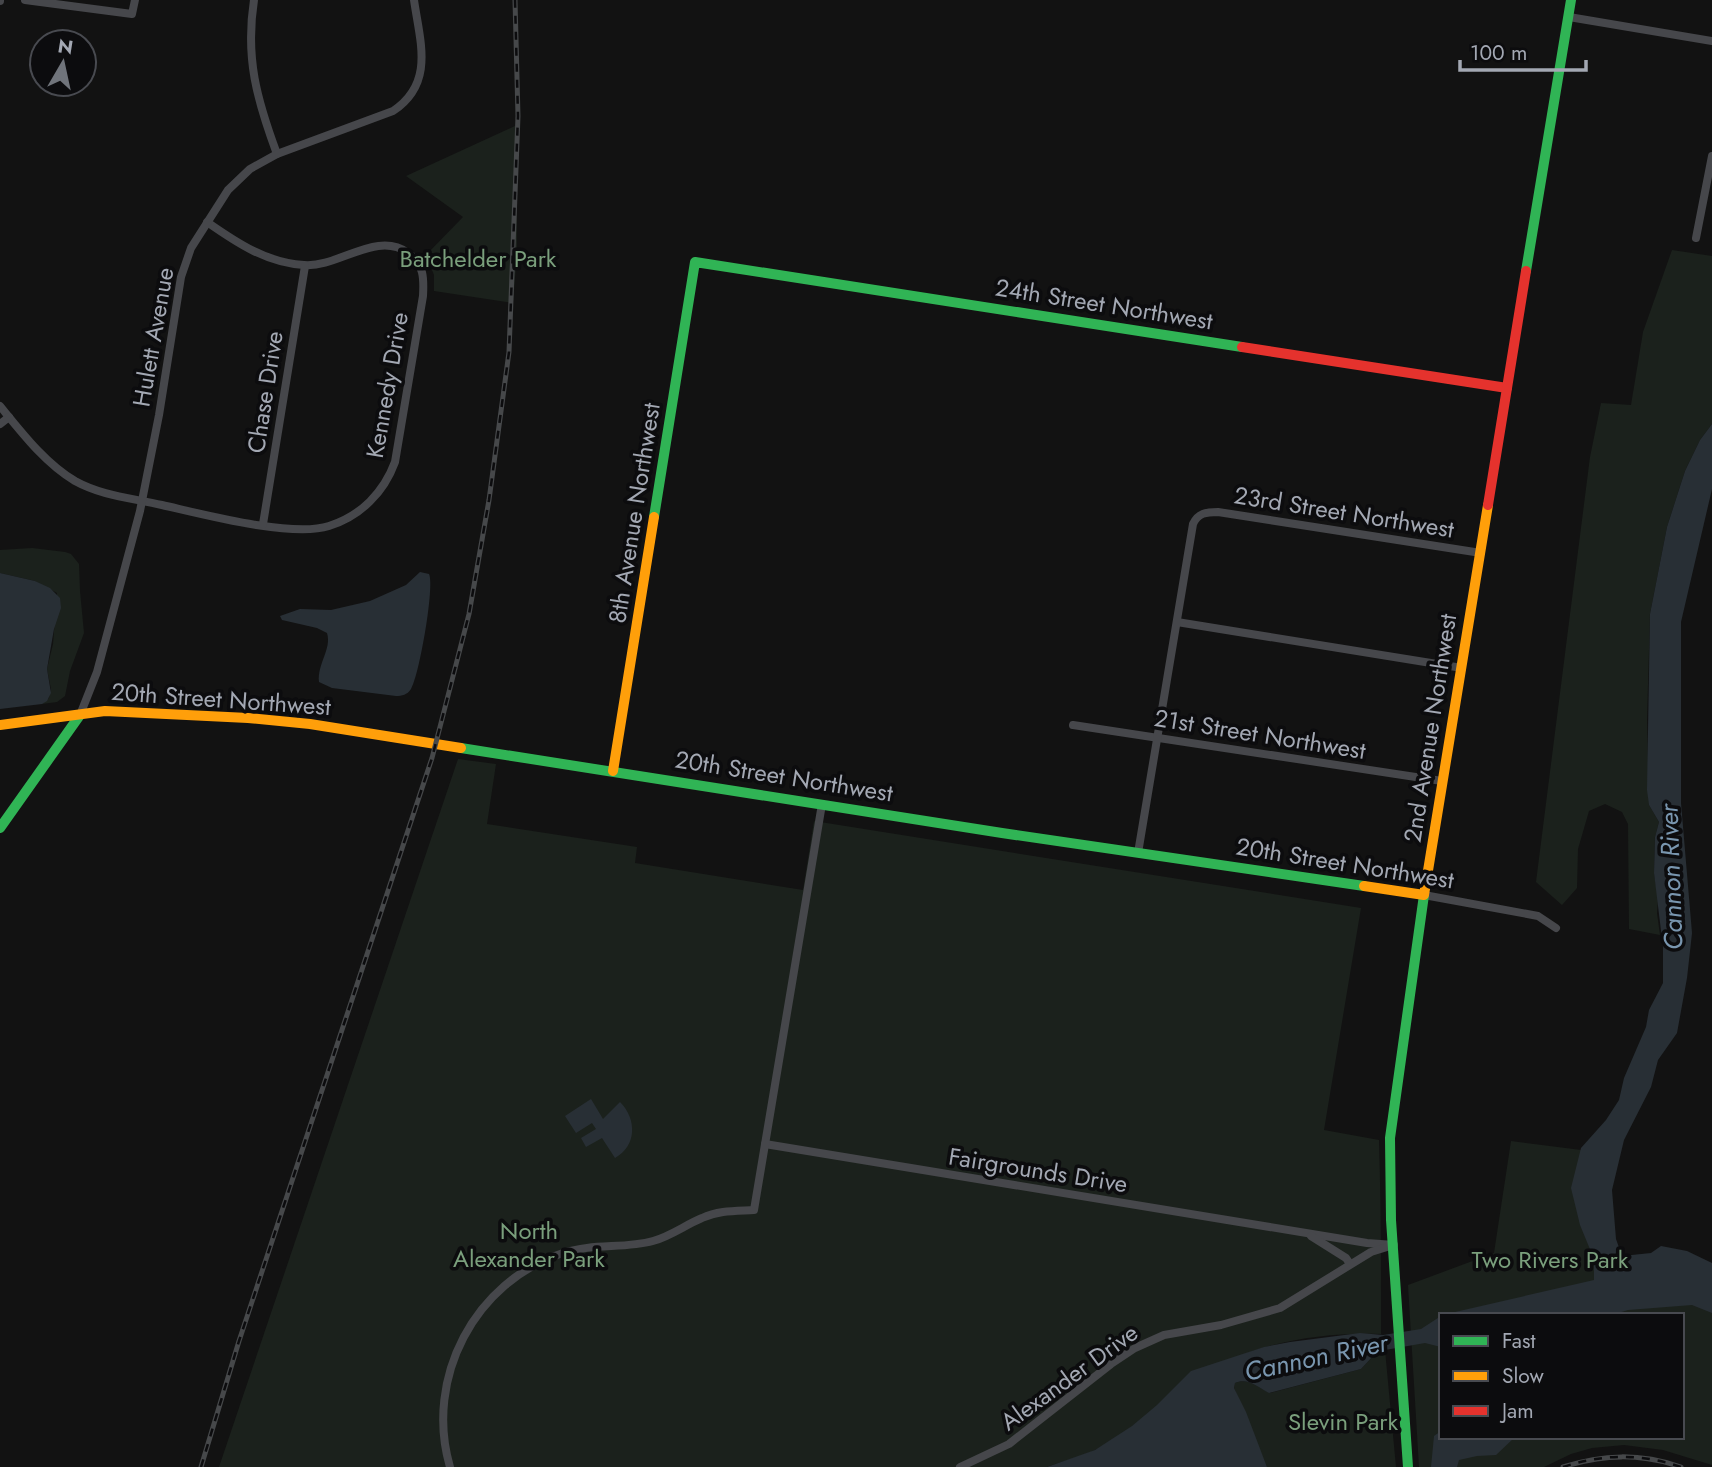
<svg xmlns="http://www.w3.org/2000/svg" width="1712" height="1467" font-family="Jost,sans-serif">
  <style>
    .green { fill: #1b211c; fill-rule: evenodd }
    .water { fill: #282f35 }
    .lines { fill: none; stroke-linecap: round; stroke-linejoin: round }
    .street { stroke: #46474b; stroke-width: 8 }
    .fast { stroke: #30b455; stroke-width: 10 }
    .slow { stroke: #ff9f0a; stroke-width: 10 }
    .jam { stroke: #e5322d; stroke-width: 10 }
    .rail-casing { stroke: #46484a; stroke-width: 5 }
    .rail { stroke: #0c0c0e; stroke-width: 2.5; stroke-dasharray: 8; stroke-linecap: butt }
    .labels { text-anchor: middle; dominant-baseline: central; stroke-width: 7; stroke-linejoin: round; paint-order: stroke }
    .park-label { font-size: 24px; fill: #7a9f7c; stroke: #0c0c0e }
    .street-label { font-size: 24px; fill: #a3a8b3; stroke: #0c0c0e }
    .water-label { font-size: 26px; font-style: italic; fill: #7996af; stroke: #0c0c0e }
  </style>
  <rect width="100%" height="100%" fill="#121212"/>
  <g class="green">
    <polygon points="517,125 517,253 513,303 434,291 434,275 426,255 463,217 406,176"/>
    <polygon points="1672,250 1712,256 1712,424 1700,440 1685,471 1667,527 1650,614 1647,720 1649,805 1659,822 1655,837 1654,873 1658,899 1657,913 1660,935 1629,929 1628,824 1622,812 1605,804 1589,811 1578,849 1577,888 1562,905 1536,882 1590,457 1601,403 1631,405 1643,332"/>
    <polygon points="32,548 65,552 71,554 79,564 80,591 84,633 70,671 65,696 57,702 42,704 49,698 51,689 47,669 53,644 57,593 35,581 0,573 0,550"/>
    <path d="M458,759l38,5 -9,60 150,23 -2,16 168,27 11,-69 547,87 -37,222 55,10c2,65 2,130 2,194 -46,-2 -104,5 -146,24 -50,22 -91,65 -138,91 -15,8 -34,12 -50,18h-828z"/>
    <path d="M1511,1141l86,11 20,126 95,3v184l-49,-15 -39,-5 -32,3 -21,6 -27,13h-125l-11,-182 86,-32zM1441,1315h241v122h-241z"/>
    <path d="M1385,1350l11,117h-129l-33,-79 1,-5c12,-6 23,4 35,10l91,-24 14,-15z"/>
  </g>
  <g class="water">
    <polygon points="1712,424 1712,489 1681,622 1681,803 1692,933 1687,978 1677,1033 1658,1060 1651,1087 1624,1140 1612,1190 1616,1239 1622,1256 1651,1253 1661,1246 1687,1251 1712,1263 1712,1313 1692,1305 1628,1310 1612,1315 1442,1315 1594,1280 1594,1259 1580,1225 1571,1188 1581,1148 1606,1120 1619,1100 1624,1078 1646,1027 1649,1010 1663,983 1663,947 1654,873 1655,837 1659,822 1649,805 1647,790 1650,614 1667,527 1685,471 1700,440"/>
    <path d="M420,572l9,2c6,12 -10,103 -18,115 -4,6 -9,7 -15,7l-64,-8 -13,-6c-2,-18 13,-33 8,-49l-10,-5 -35,-8 -2,-4 20,-7 31,1 39,-9 36,-16z"/>
    <polygon points="0,573 35,581 50,588 60,598 61,608 54,629 47,669 51,693 47,701 42,704 0,709"/>
    <path d="M591,1099l12,20 17,-17c17,17 17,44 -5,56l-13,-20 -16,9 -5,-9 15,-9 -4,-6 -16,10 -11,-17z"/>
    <path d="M1441,1316v31l-16,-4 -40,7 -10,4 -14,15 -92,24c-11,-6 -22,-16 -34,-10l-1,5 12,24 21,55h-220l48,-17 37,-24 25,-21 34,-34 73,-24 26,-5 70,-9 23,2 38,-6z"/>
    <polygon points="1441,1431 1441,1437 1515,1437 1496,1455 1477,1456 1459,1460 1457,1467 1431,1467 1434,1436"/>
  </g>
  <g class="lines">
    <g class="street">
      <polyline points="25,0 132,14 135,0"/>
      <path d="M254,0c-9,58 3,100 23,154"/>
      <polyline points="0,1 0,0"/>
      <polyline points="1569,17 1712,41"/>
      <polyline points="1696,238 1712,156"/>
      <path d="M0,406c22,27 45,57 75,75 27,15 57,17 87,24 40,9 130,33 167,21 32,-10 55,-34 66,-64l28,-166c1,-18 1,-32 -15,-43 -31,-23 -70,15 -104,12 -37,-2 -67,-22 -97,-43"/>
      <polyline points="0,424 9,417"/>
      <polyline points="263,524 305,266"/>
      <polyline points="1177,622 1462,668"/>
      <path d="M80,715l17,-43 43,-161 19,-96 22,-138 10,-29 37,-58 22,-21 27,-15 116,-43c42,-28 27,-69 21,-111"/>
      <polyline points="1073,725 1442,781"/>
      <path d="M1138,853l55,-329c5,-11 13,-12 25,-12l263,41"/>
      <polyline points="1424,895 1538,916 1556,928"/>
      <polyline points="765,1144 1367,1243 1394,1245"/>
      <polyline points="1311,1236 1346,1258 1350,1264"/>
      <path d="M450,1467c-26,-89 25,-186 113,-214 30,-10 61,-4 90,-12 18,-5 32,-16 49,-23 17,-8 34,-7 52,-8l68,-406"/>
      <polyline points="960,1467 1009,1444 1111,1364 1135,1348 1164,1335 1221,1325 1280,1308 1371,1252 1387,1247"/>
    </g>
    <g class="fast">
      <polyline points="1526,271 1571,0"/>
      <polyline points="654,517 695,262 1242,347"/>
      <polyline points="461,748 1002,833 1364,886"/>
      <polyline points="0,828 80,715"/>
      <polyline points="1408,1467 1391,1220 1390,1138 1424,895"/>
    </g>
    <g class="slow">
      <polyline points="0,725 105,711 248,718 310,724 461,748"/>
      <polyline points="613,771 654,517"/>
      <polyline points="1364,886 1424,895 1488,505"/>
    </g>
    <g class="jam">
      <polyline points="1242,347 1507,388"/>
      <polyline points="1488,505 1526,271"/>
    </g>
    <g class="rail-casing">
      <g id="rail">
        <polyline points="201,1467 239,1341 432,758 469,614 489,500 509,352 518,116 515,0"/>
        <path d="M1563,1467c40,-13 77,-14 118,0"/>
      </g>
    </g>
    <use href="#rail" class="rail"/>
  </g>
  <g class="labels">
    <g class="park-label">
      <text x="478" y="258">Batchelder Park</text>
      <text x="529" y="1230">North<tspan x="529" dy="28">Alexander Park</tspan></text>
      <text x="1550" y="1259">Two Rivers Park</text>
      <text x="1343" y="1421">Slevin Park</text>
    </g>
    <g class="street-label">
      <text transform="translate(1104 304) rotate(9)">24th Street Northwest</text>
      <text transform="translate(153 337) rotate(-80)">Hulett Avenue</text>
      <text transform="translate(387 385) rotate(-80)">Kennedy Drive</text>
      <text transform="translate(265 392) rotate(-81)">Chase Drive</text>
      <text transform="translate(1344 512) rotate(9)">23rd Street Northwest</text>
      <text transform="translate(634 513) rotate(-81)">8th Avenue Northwest</text>
      <text transform="translate(221 699) rotate(4)">20th Street Northwest</text>
      <text transform="translate(1430 728) rotate(-81)">2nd Avenue Northwest</text>
      <text transform="translate(1260 734) rotate(9)">21st Street Northwest</text>
      <text transform="translate(784 776) rotate(9)">20th Street Northwest</text>
      <text transform="translate(1345 863) rotate(9)">20th Street Northwest</text>
      <text transform="translate(1038 1170) rotate(9)">Fairgrounds Drive</text>
      <text transform="translate(1069 1377) rotate(-36)">Alexander Drive</text>
    </g>
    <g class="water-label">
      <text transform="translate(1671 877) rotate(-92)">Cannon River</text>
      <text transform="translate(1316 1357) rotate(-12)">Cannon River</text>
    </g>
  </g>
  <rect x="1439" y="1313" width="245" height="126" fill="#0c0c0e" stroke="#484a50" stroke-width="2"/>
  <rect x="1453" y="1336" width="35" height="10" fill="#30b455" stroke="#484a50" stroke-width="2"/>
  <text x="1502" y="1348" font-size="21" fill="#a3a8b3">Fast</text>
  <rect x="1453" y="1371" width="35" height="10" fill="#ff9f0a" stroke="#484a50" stroke-width="2"/>
  <text x="1502" y="1383" font-size="21" fill="#a3a8b3">Slow</text>
  <rect x="1453" y="1406" width="35" height="10" fill="#e5322d" stroke="#484a50" stroke-width="2"/>
  <text x="1502" y="1418" font-size="21" fill="#a3a8b3">Jam</text>
  <g transform="translate(63 63) rotate(9)"><circle r="33" fill="#0c0c0e" stroke="#484a50" stroke-width="2"/>
  <path d="M0-5L12 26L0 18L-12 26Z" fill="#70747b"/>
  <text y="-10" font-size="19" font-weight="bold" text-anchor="middle" fill="#a3a8b3">N</text>
  </g>
  <path d="M1460 60v10h126v-10" fill="none" stroke="#a3a8b3" stroke-width="3.5"/>
  <text x="1470" y="60" font-size="21" fill="#a3a8b3" stroke="#0c0c0e" stroke-width="5" paint-order="stroke">100 m</text>
</svg>
